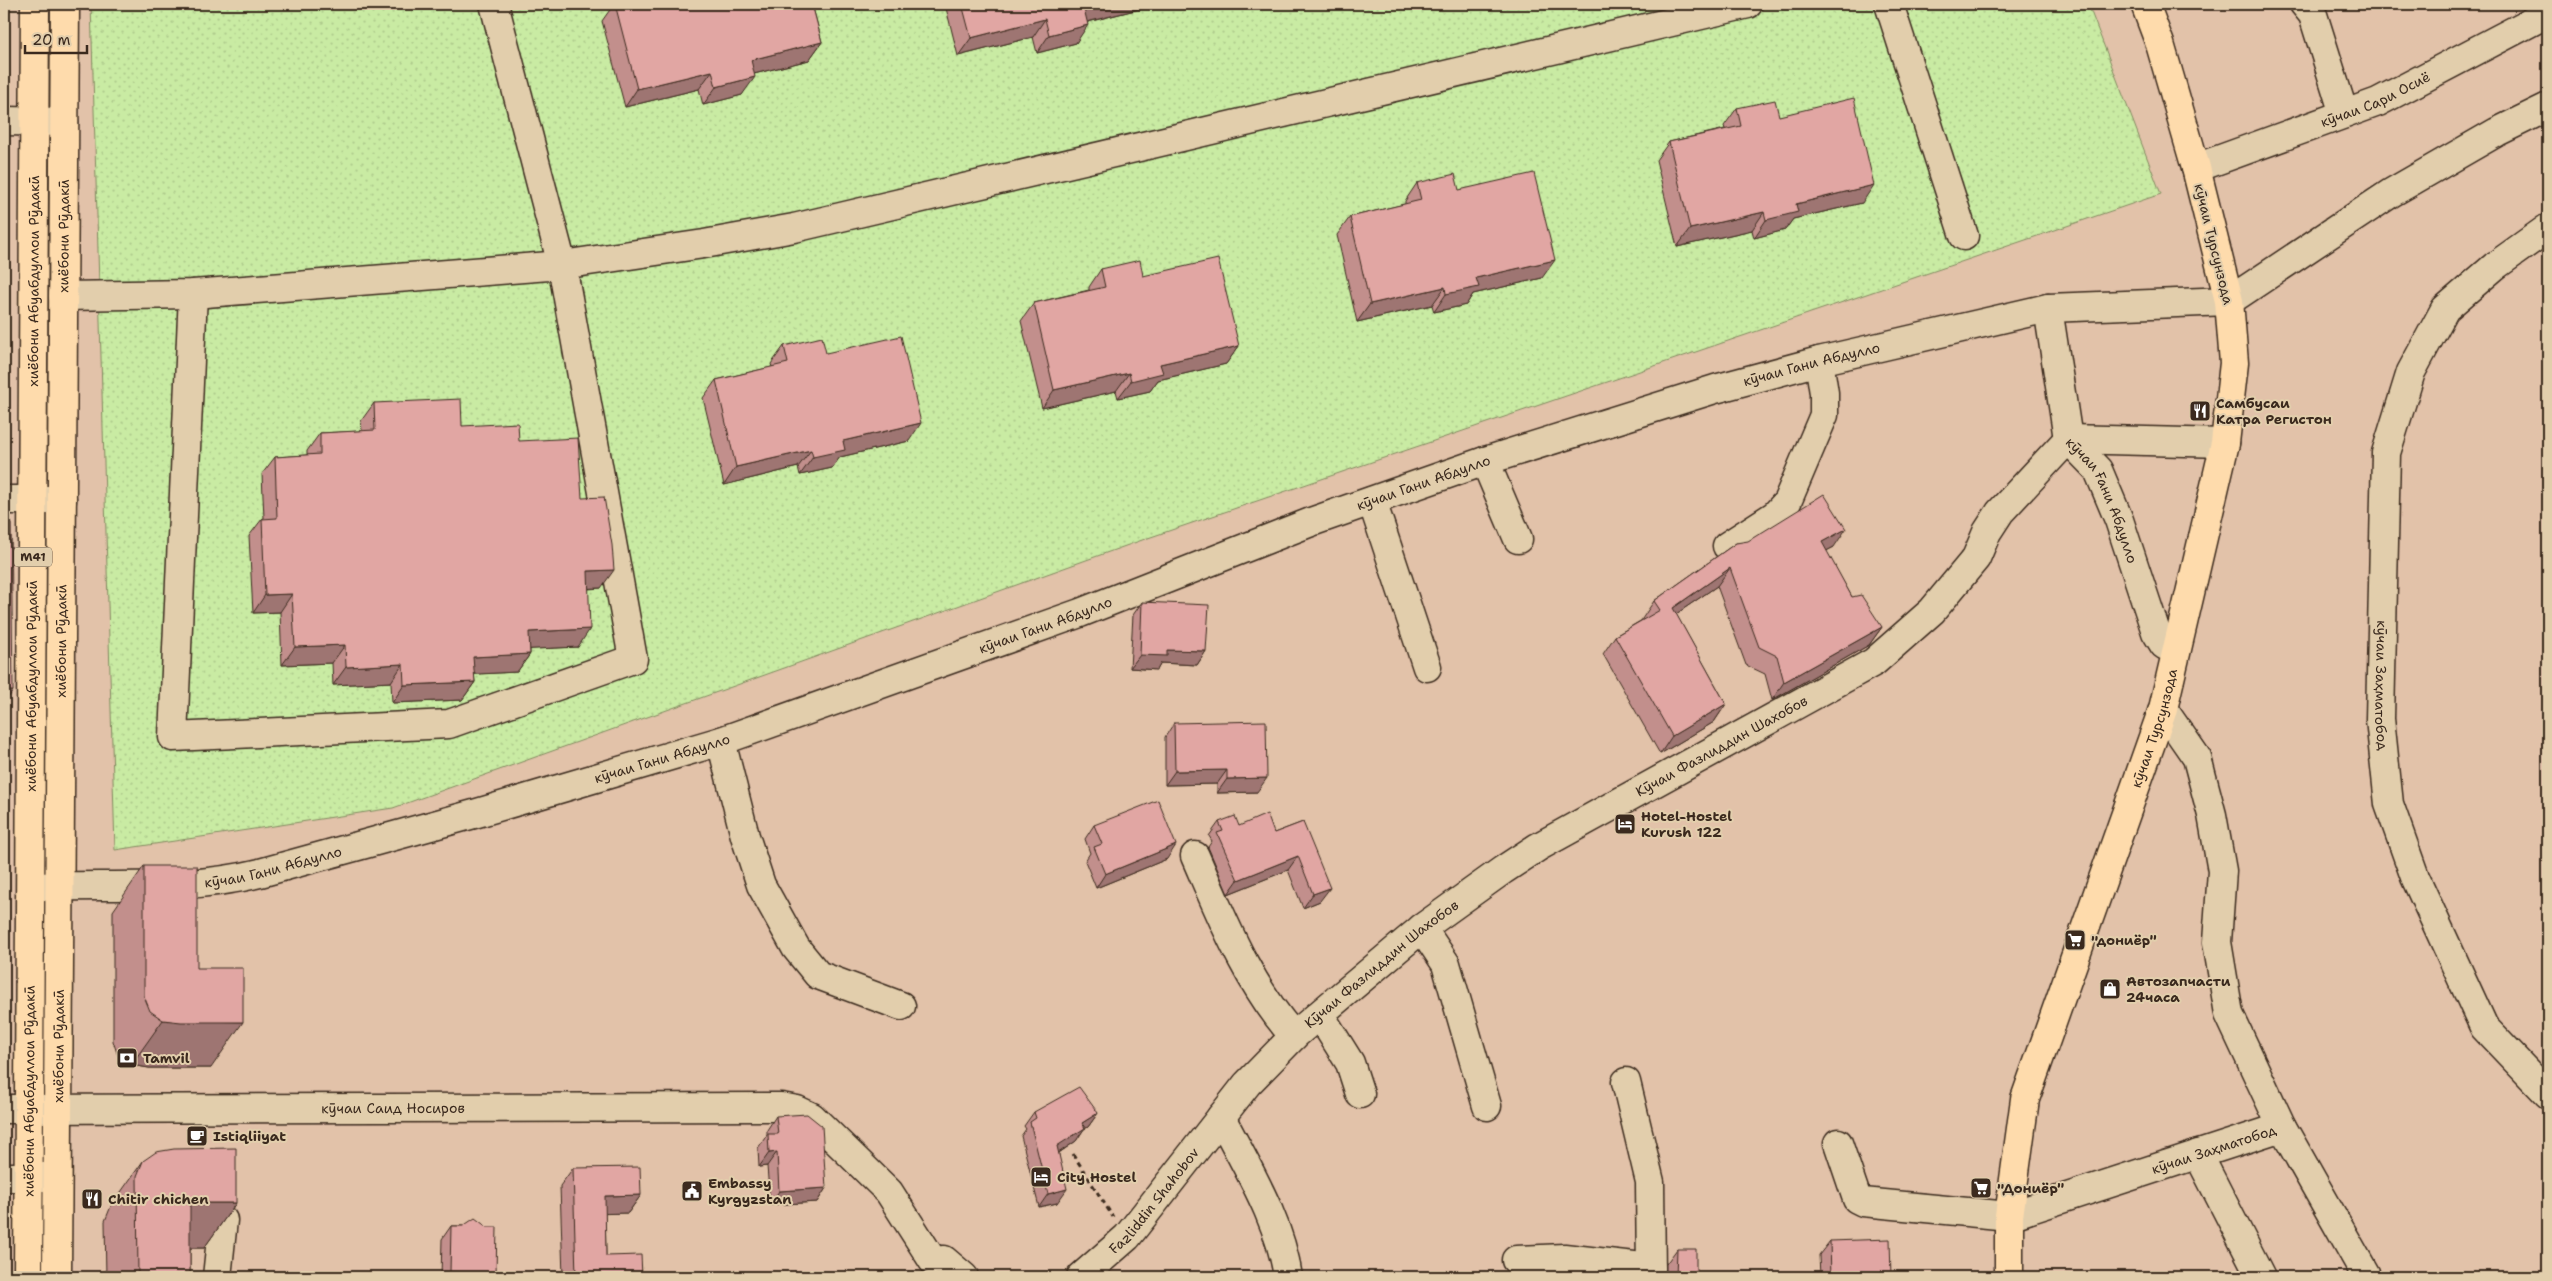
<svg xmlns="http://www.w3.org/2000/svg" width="2552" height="1281" font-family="'Shantell Sans',sans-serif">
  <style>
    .park { fill: url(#park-dots); stroke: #828a60 }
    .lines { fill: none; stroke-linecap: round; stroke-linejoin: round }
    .minor-casing { stroke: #3b2a1e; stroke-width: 31 }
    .major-casing { stroke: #3b2a1e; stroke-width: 31 }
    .highway-casing { stroke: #3b2a1e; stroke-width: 31 }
    .path { stroke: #3b2a1e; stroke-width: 3; stroke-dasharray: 5 4; stroke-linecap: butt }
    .minor { stroke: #e2ceac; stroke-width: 28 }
    .major { stroke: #fedbac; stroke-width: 28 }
    .highway { stroke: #fedbac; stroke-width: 28 }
    .wall { fill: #c28f8c; stroke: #3b2a1e }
    .shaded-wall { fill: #9e7472; stroke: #3b2a1e }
    .building { fill: #e1a6a3; stroke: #3b2a1e }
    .labels { text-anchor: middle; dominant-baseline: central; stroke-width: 4; stroke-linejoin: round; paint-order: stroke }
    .shield { fill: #e2ceac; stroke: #6d5b49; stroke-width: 1 }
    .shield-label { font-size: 12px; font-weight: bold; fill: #3b2a1e }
    .street-label { font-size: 14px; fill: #3b2a1e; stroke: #e2ceac }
    .poi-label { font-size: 14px; font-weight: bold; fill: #3b2a1e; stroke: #e2ceac; text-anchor: start }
  </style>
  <defs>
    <pattern id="park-dots" width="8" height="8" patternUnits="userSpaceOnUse" patternTransform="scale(1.25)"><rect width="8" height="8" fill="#c9eba3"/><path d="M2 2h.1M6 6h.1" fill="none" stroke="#aeca8c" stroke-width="1.8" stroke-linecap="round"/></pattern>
  </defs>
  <rect width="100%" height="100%" fill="#e2c2a9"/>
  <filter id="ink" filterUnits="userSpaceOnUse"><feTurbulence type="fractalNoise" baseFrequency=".02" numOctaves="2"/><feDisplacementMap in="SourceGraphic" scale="10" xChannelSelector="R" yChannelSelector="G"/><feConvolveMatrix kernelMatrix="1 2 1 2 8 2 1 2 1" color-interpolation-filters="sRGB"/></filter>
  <g filter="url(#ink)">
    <polygon class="park" points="91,4 2088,4 2161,194 1145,539 393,808 115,850"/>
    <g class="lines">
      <g class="minor-casing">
        <g id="minor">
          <polyline points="1889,4 1964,236"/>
          <polyline points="2304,4 2313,15 2344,114"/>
          <polyline points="4,121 64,122"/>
          <path id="s1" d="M2196,168l182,-66 170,-89"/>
          <path id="s2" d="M2548,228l-53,38 -50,43 -34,63 -25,81 -6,266 9,85 26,73 69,150 64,67"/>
          <polyline points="193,294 173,737 449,724 633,659 562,265 494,4"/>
          <polyline points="63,296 193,294 562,265 704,244 794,228 1748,4"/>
          <path id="s3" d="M2048,308l20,131 30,31 21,50 37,112 8,13 12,6"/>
          <polyline points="1485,461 1518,539"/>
          <polyline points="4,500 62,500"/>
          <polyline points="1372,501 1427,667"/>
          <polyline points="1727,546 1775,515 1787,502 1824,415 1824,393 1819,361"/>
          <polyline points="2163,709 2197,758 2212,815 2222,871 2217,942 2229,1014 2282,1127"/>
          <polyline points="721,741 745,836 761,885 796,948 818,975 901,1006"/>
          <path d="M1195,856c27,62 53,129 99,180"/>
          <path id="s4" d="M37,887c74,-3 151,4 223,-14l214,-59 247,-73 359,-128 231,-91 174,-61 230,-72 104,-28 229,-53 181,-7 162,-108 106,-61 51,-25"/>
          <polyline points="1422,928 1446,964 1487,1106"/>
          <polyline points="1320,1015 1350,1063 1360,1094"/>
          <polyline points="1626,1082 1650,1182 1651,1277"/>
          <path id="s5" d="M4,1109l777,-2 16,3 15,7 77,75 44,69 11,-1 20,17"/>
          <path d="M1221,1117c26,51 59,103 67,160"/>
          <path id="s6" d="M1838,1143l19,56 6,3 146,14 273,-89 85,150"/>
          <polyline points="2198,1154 2261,1277"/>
          <polyline points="4,1177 57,1177"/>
          <polyline points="1516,1260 1564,1258 1651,1268"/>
          <polyline points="217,1277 223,1220"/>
          <path id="s7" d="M1081,1277l46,-40 120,-153 49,-50 126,-106 81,-58 35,-23 336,-185 58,-51 44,-53 11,-26 13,-20 68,-73 157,4"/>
        </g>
      </g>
      <g class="major-casing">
        <g id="major">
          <path id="s8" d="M2009,1277v-61l16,-117 138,-390 62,-266 9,-80 -5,-62 -33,-133 -36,-124 -15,-40"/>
        </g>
      </g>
      <g class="highway-casing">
        <g id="highway">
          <path id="s9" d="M28,1277l7,-1273"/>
          <path id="s10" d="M57,1277l8,-1273"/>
        </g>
      </g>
      <polyline class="path" points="1073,1154 1113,1217"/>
      <use href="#minor" class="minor"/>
      <use href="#major" class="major"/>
      <use href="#highway" class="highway"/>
    </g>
    <g class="wall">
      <polygon points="614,4 812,4 822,42 809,60 754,74 742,95 703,105 699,89 625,107 602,21"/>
      <polygon points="945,4 1146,4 1143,8 1088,22 1076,43 1037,53 1033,37 958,56"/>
      <polygon points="1737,108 1779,116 1862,203 1793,219 1785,230 1754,238 1752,230 1677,247 1656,160 1669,142 1725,129 1724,126"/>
      <polygon points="1417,183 1459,190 1542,278 1473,294 1466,305 1434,312 1432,305 1357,322 1337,235 1350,217 1405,204 1405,201"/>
      <polygon points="1101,269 1143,276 1239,346 1226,364 1158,380 1150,391 1118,398 1116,391 1042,408 1021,321 1034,303 1089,290 1089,287"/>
      <polygon points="784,346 826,353 909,441 840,457 832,468 800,475 798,467 724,485 703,398 716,380 772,367 771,364"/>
      <polygon points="374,403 519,441 582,498 601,588 588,589 578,647 530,649 530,654 517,672 474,674 475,682 462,700 392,703 391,682 333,685 332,663 282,665 280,612 253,613 249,536 262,519 264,518 262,474 275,457 307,455 307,451 320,433 362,431 361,421"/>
      <polygon points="1736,543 1834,547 1826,551 1852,597 1882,627 1869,645 1772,700 1765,674 1746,665 1717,586 1676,614 1726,704 1714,722 1660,754 1603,654 1615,636 1642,620 1642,619 1654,601"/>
      <polygon points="1142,602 1206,651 1197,665 1161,663 1157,670 1130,668 1133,615"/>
      <polygon points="1174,723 1257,792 1217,793 1217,784 1165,785 1165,737"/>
      <polygon points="1219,822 1274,833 1303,822 1320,901 1303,908 1288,870 1228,894 1208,847 1212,841 1209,836"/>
      <polygon points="1094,825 1167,859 1096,888 1085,861 1090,853 1085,839"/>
      <polygon points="144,866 197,968 211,1068 149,1068 131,1065 118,1056 113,1041 113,911"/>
      <polygon points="1034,1112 1098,1113 1088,1127 1084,1129 1076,1141 1059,1153 1057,1203 1039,1207 1021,1136 1026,1129 1024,1126"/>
      <polygon points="776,1116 826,1188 817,1202 770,1205 767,1166 759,1167 758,1148 767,1135 767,1130"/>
      <polygon points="143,1161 236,1203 204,1248 190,1248 190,1277 106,1277 105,1221 111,1206"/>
      <polygon points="573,1168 641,1195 628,1213 605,1213 606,1256 642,1277 563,1277 560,1186"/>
      <polygon points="451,1226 463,1226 493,1277 441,1277 442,1239"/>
      <polygon points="1830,1241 1891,1277 1820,1277 1819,1255"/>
      <polygon points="1677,1249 1696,1277 1666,1277 1666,1264"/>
    </g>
    <g class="shaded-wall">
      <polygon points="1103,4 1146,4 1143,8 1071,26 1084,9"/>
      <polygon points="1045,19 1033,37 958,56 971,38"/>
      <polygon points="1088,25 1076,43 1037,53 1049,35"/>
      <polygon points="822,42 809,60 738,78 751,60"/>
      <polygon points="712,71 699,89 625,107 637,89"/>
      <polygon points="755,77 742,95 703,105 716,87"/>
      <polygon points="1874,185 1862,203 1793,219 1785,230 1754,238 1766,220 1796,204"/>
      <polygon points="1764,212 1752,230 1677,247 1690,229"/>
      <polygon points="1555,260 1542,278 1473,294 1466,305 1434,312 1446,294 1476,278"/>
      <polygon points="1445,287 1432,305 1357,322 1370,304"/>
      <polygon points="1239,346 1226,364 1158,380 1150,391 1118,398 1131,381 1160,364"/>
      <polygon points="1129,373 1116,391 1042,408 1054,390"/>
      <polygon points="921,423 909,441 840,457 832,468 800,475 813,457 843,441"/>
      <polygon points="811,450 798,467 724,485 736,467"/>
      <polygon points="1846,529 1834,547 1809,560 1822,542"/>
      <polygon points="1730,568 1717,586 1660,625 1673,608"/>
      <polygon points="614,570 601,588 575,589 588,571"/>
      <polygon points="292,594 280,612 253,613 265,595"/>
      <polygon points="1882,627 1869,645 1772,700 1784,682"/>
      <polygon points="590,629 578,647 516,650 529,632"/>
      <polygon points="345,645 332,663 282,665 295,647"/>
      <polygon points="1167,650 1206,651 1197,665 1161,663 1157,670 1130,668 1140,655"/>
      <polygon points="530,654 517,672 461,675 473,657"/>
      <polygon points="403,664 391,682 333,685 346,667"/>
      <polygon points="475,682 462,700 392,703 404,685"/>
      <polygon points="4,691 13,691 4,704"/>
      <polygon points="1726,704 1714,722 1660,754 1672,736"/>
      <polygon points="1227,770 1217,784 1165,785 1175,771"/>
      <polygon points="1267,778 1257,792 1217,793 1227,779"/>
      <polygon points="1176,845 1167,859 1096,888 1105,874"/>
      <polygon points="1298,856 1288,870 1228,894 1238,880"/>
      <polygon points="1330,888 1320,901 1303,908 1313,894"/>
      <polygon points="163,1020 243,1022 211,1068 149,1068 131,1065"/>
      <polygon points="1098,1113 1088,1127 1084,1129 1076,1141 1048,1160 1057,1146 1082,1123"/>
      <polygon points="777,1152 767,1166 759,1167 769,1153"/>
      <polygon points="826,1188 817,1202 770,1205 779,1191"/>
      <polygon points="1067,1189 1057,1203 1039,1207 1048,1194"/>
      <polygon points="641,1195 628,1213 592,1214 605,1196"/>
      <polygon points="190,1203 236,1203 204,1248 158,1248"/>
      <polygon points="450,1272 496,1274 493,1277 446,1277"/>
    </g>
    <g class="building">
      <polygon points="615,4 812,4 822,42 751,60 755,77 716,87 712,71 637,89"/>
      <polygon points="962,4 1103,4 1084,9 1088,25 1049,35 1045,19 971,38"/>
      <polygon points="1854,98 1874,185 1796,204 1798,212 1766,220 1764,212 1690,229 1669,142 1741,126 1737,108 1775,100 1779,116"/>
      <polygon points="1534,173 1555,260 1476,278 1479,287 1446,294 1445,287 1370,304 1350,217 1421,200 1417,183 1455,174 1459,190"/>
      <polygon points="1218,259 1239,346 1160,364 1163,373 1131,381 1129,373 1054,390 1034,303 1105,287 1101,269 1140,260 1143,276"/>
      <polygon points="901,336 921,423 843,441 845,450 813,457 811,450 736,467 716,380 788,363 784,346 822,337 826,353"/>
      <polygon points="461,399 462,426 518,423 519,441 578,438 582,498 604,497 612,545 614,570 588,571 590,629 529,632 530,654 473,657 475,682 404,685 403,664 346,667 345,645 295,647 292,594 265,595 262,519 277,518 275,457 320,454 320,433 375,430 374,403"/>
      <polygon points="1824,494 1846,529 1822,542 1852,597 1861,595 1882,627 1784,682 1777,656 1759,647 1730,568 1673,608 1726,704 1672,736 1615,636 1660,610 1654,601 1736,543 1748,541"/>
      <polygon points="4,522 11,522 13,691 4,691"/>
      <polygon points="1142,602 1209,605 1206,651 1167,650 1167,656 1140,655"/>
      <polygon points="1266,721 1267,778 1227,779 1227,770 1175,771 1174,723"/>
      <polygon points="1158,800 1176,845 1105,874 1094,847 1102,844 1094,825"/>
      <polygon points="1267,814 1274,833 1303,822 1330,888 1313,894 1298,856 1238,880 1217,833 1223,831 1219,822 1235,816 1239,826"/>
      <polygon points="144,866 197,866 197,968 243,968 243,1022 181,1022 163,1020 150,1011 144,996"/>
      <polygon points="1079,1087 1098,1113 1082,1123 1085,1128 1057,1146 1067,1189 1048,1194 1030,1122 1036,1118 1034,1112"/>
      <polygon points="807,1114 822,1126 826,1188 779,1191 777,1152 769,1153 768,1134 778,1134 776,1116"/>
      <polygon points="236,1148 236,1203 190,1203 190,1277 138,1277 137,1176 143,1161 156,1152 174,1149"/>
      <polygon points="640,1167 641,1195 605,1196 606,1256 641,1255 642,1277 576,1277 573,1168"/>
      <polygon points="475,1218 487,1227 497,1227 496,1274 450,1272 451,1226 463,1226"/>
      <polygon points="1890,1239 1891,1277 1831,1277 1830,1241"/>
      <polygon points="1677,1249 1696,1249 1696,1277 1676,1277"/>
    </g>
  </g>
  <defs>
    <g id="restaurant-square" transform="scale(1.125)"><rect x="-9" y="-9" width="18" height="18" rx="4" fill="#3b2a1e" stroke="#e2ceac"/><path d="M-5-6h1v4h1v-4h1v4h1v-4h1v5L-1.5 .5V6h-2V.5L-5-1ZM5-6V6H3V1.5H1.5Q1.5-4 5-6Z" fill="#fff"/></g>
    <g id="hotel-square" transform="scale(1.125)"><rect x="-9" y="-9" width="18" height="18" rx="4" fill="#3b2a1e" stroke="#e2ceac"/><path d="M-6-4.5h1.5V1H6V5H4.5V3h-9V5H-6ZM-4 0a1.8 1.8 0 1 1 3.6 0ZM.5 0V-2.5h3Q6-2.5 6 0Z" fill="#fff"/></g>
    <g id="supermarket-square" transform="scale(1.125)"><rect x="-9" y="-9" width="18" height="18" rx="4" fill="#3b2a1e" stroke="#e2ceac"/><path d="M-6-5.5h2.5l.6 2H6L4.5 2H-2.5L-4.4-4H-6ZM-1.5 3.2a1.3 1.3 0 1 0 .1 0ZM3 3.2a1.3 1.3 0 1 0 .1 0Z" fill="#fff"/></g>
    <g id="shop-square" transform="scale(1.125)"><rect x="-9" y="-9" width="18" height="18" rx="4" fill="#3b2a1e" stroke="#e2ceac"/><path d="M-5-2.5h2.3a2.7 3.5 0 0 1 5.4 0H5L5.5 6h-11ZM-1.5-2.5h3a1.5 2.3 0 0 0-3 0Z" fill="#fff"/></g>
    <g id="bank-square" transform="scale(1.125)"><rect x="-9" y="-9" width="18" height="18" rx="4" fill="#3b2a1e" stroke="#e2ceac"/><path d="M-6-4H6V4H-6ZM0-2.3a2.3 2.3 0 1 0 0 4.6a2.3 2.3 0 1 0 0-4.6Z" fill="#fff"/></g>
    <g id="cafe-square" transform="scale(1.125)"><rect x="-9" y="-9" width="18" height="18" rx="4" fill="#3b2a1e" stroke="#e2ceac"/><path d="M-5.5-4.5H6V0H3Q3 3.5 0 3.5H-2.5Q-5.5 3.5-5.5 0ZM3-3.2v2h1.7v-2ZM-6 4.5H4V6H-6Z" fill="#fff"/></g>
    <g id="civic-square" transform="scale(1.125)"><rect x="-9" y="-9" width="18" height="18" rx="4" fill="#3b2a1e" stroke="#e2ceac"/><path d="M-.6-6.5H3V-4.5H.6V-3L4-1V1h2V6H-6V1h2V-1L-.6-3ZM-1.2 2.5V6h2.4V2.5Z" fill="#fff"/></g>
  </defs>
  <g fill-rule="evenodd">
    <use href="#restaurant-square" x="2200" y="411"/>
    <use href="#hotel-square" x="1625" y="824"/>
    <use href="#supermarket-square" x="2075" y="940"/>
    <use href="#shop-square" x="2110" y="989"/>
    <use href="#bank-square" x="127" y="1058"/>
    <use href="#cafe-square" x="197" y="1136"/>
    <use href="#hotel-square" x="1041" y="1177"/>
    <use href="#supermarket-square" x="1981" y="1188"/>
    <use href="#civic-square" x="692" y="1191"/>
    <use href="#restaurant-square" x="92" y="1199"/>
  </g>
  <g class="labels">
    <rect class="shield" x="14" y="547.5" width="38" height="19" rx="4"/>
    <g class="shield-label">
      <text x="33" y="557">M41</text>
    </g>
    <g class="street-label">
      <text stroke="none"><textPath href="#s1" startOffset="192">кӯчаи Сари Осиё</textPath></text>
      <text stroke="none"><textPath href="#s10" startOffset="1041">хиёбони Рӯдакӣ</textPath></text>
      <text transform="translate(2214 244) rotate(76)">кӯчаи Турсунзода</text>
      <text stroke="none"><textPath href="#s9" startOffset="996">хиёбони Абуабдуллои Рӯдакӣ</textPath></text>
      <text stroke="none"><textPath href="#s4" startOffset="1858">кӯчаи Гани Абдулло</textPath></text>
      <text stroke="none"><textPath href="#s4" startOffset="1452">кӯчаи Гани Абдулло</textPath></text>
      <text stroke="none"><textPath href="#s3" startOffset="204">кӯчаи Ғани Абдулло</textPath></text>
      <text stroke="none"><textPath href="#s4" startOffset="1048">кӯчаи Гани Абдулло</textPath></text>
      <text stroke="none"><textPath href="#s10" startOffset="636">хиёбони Рӯдакӣ</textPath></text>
      <text stroke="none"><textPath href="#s2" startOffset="520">кӯчаи Заҳматобод</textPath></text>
      <text stroke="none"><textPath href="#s9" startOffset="591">хиёбони Абуабдуллои Рӯдакӣ</textPath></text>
      <text stroke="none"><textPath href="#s8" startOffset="572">кӯчаи Турсунзода</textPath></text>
      <text stroke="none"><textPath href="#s7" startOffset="841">Кӯчаи Фазлиддин Шахобов</textPath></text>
      <text stroke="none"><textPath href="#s4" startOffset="642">кӯчаи Гани Абдулло</textPath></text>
      <text stroke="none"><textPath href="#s4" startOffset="238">кӯчаи Гани Абдулло</textPath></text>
      <text stroke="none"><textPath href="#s7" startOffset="436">Кӯчаи Фазлиддин Шахобов</textPath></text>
      <text stroke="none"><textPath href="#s10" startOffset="231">хиёбони Рӯдакӣ</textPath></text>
      <text stroke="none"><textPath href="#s9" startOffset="186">хиёбони Абуабдуллои Рӯдакӣ</textPath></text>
      <text stroke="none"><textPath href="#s5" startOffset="389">кӯчаи Саид Носиров</textPath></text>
      <text stroke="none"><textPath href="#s6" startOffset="428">кӯчаи Заҳматобод</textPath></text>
      <text stroke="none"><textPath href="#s7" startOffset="106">Fazliddin Shahobov</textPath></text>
    </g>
    <g class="poi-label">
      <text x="2216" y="403">Самбусаи<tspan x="2216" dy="16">Катра Регистон</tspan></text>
      <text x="1641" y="816">Hotel-Hostel<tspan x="1641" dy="16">Kurush 122</tspan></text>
      <text x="2091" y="940">"дониёр"</text>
      <text x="2126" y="981">Автозапчасти<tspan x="2126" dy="16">24часа</tspan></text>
      <text x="143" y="1058">Tamvil</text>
      <text x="213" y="1136">Istiqliiyat</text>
      <text x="1057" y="1177">City Hostel</text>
      <text x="708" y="1183">Embassy<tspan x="708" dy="16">Kyrgyzstan</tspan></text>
      <text x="1997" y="1188">"Дониёр"</text>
      <text x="108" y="1199">Chitir chichen</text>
    </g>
  </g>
  <rect width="2552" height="1281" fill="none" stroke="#e2ceac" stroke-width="20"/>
  <rect x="10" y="10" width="2532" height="1261" fill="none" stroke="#3b2a1e" stroke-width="2" filter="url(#ink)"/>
  <path d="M25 45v8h62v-8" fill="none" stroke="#3b2a1e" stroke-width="2.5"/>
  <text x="32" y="45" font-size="15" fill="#3b2a1e" stroke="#e2ceac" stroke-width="4" paint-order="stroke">20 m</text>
</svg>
